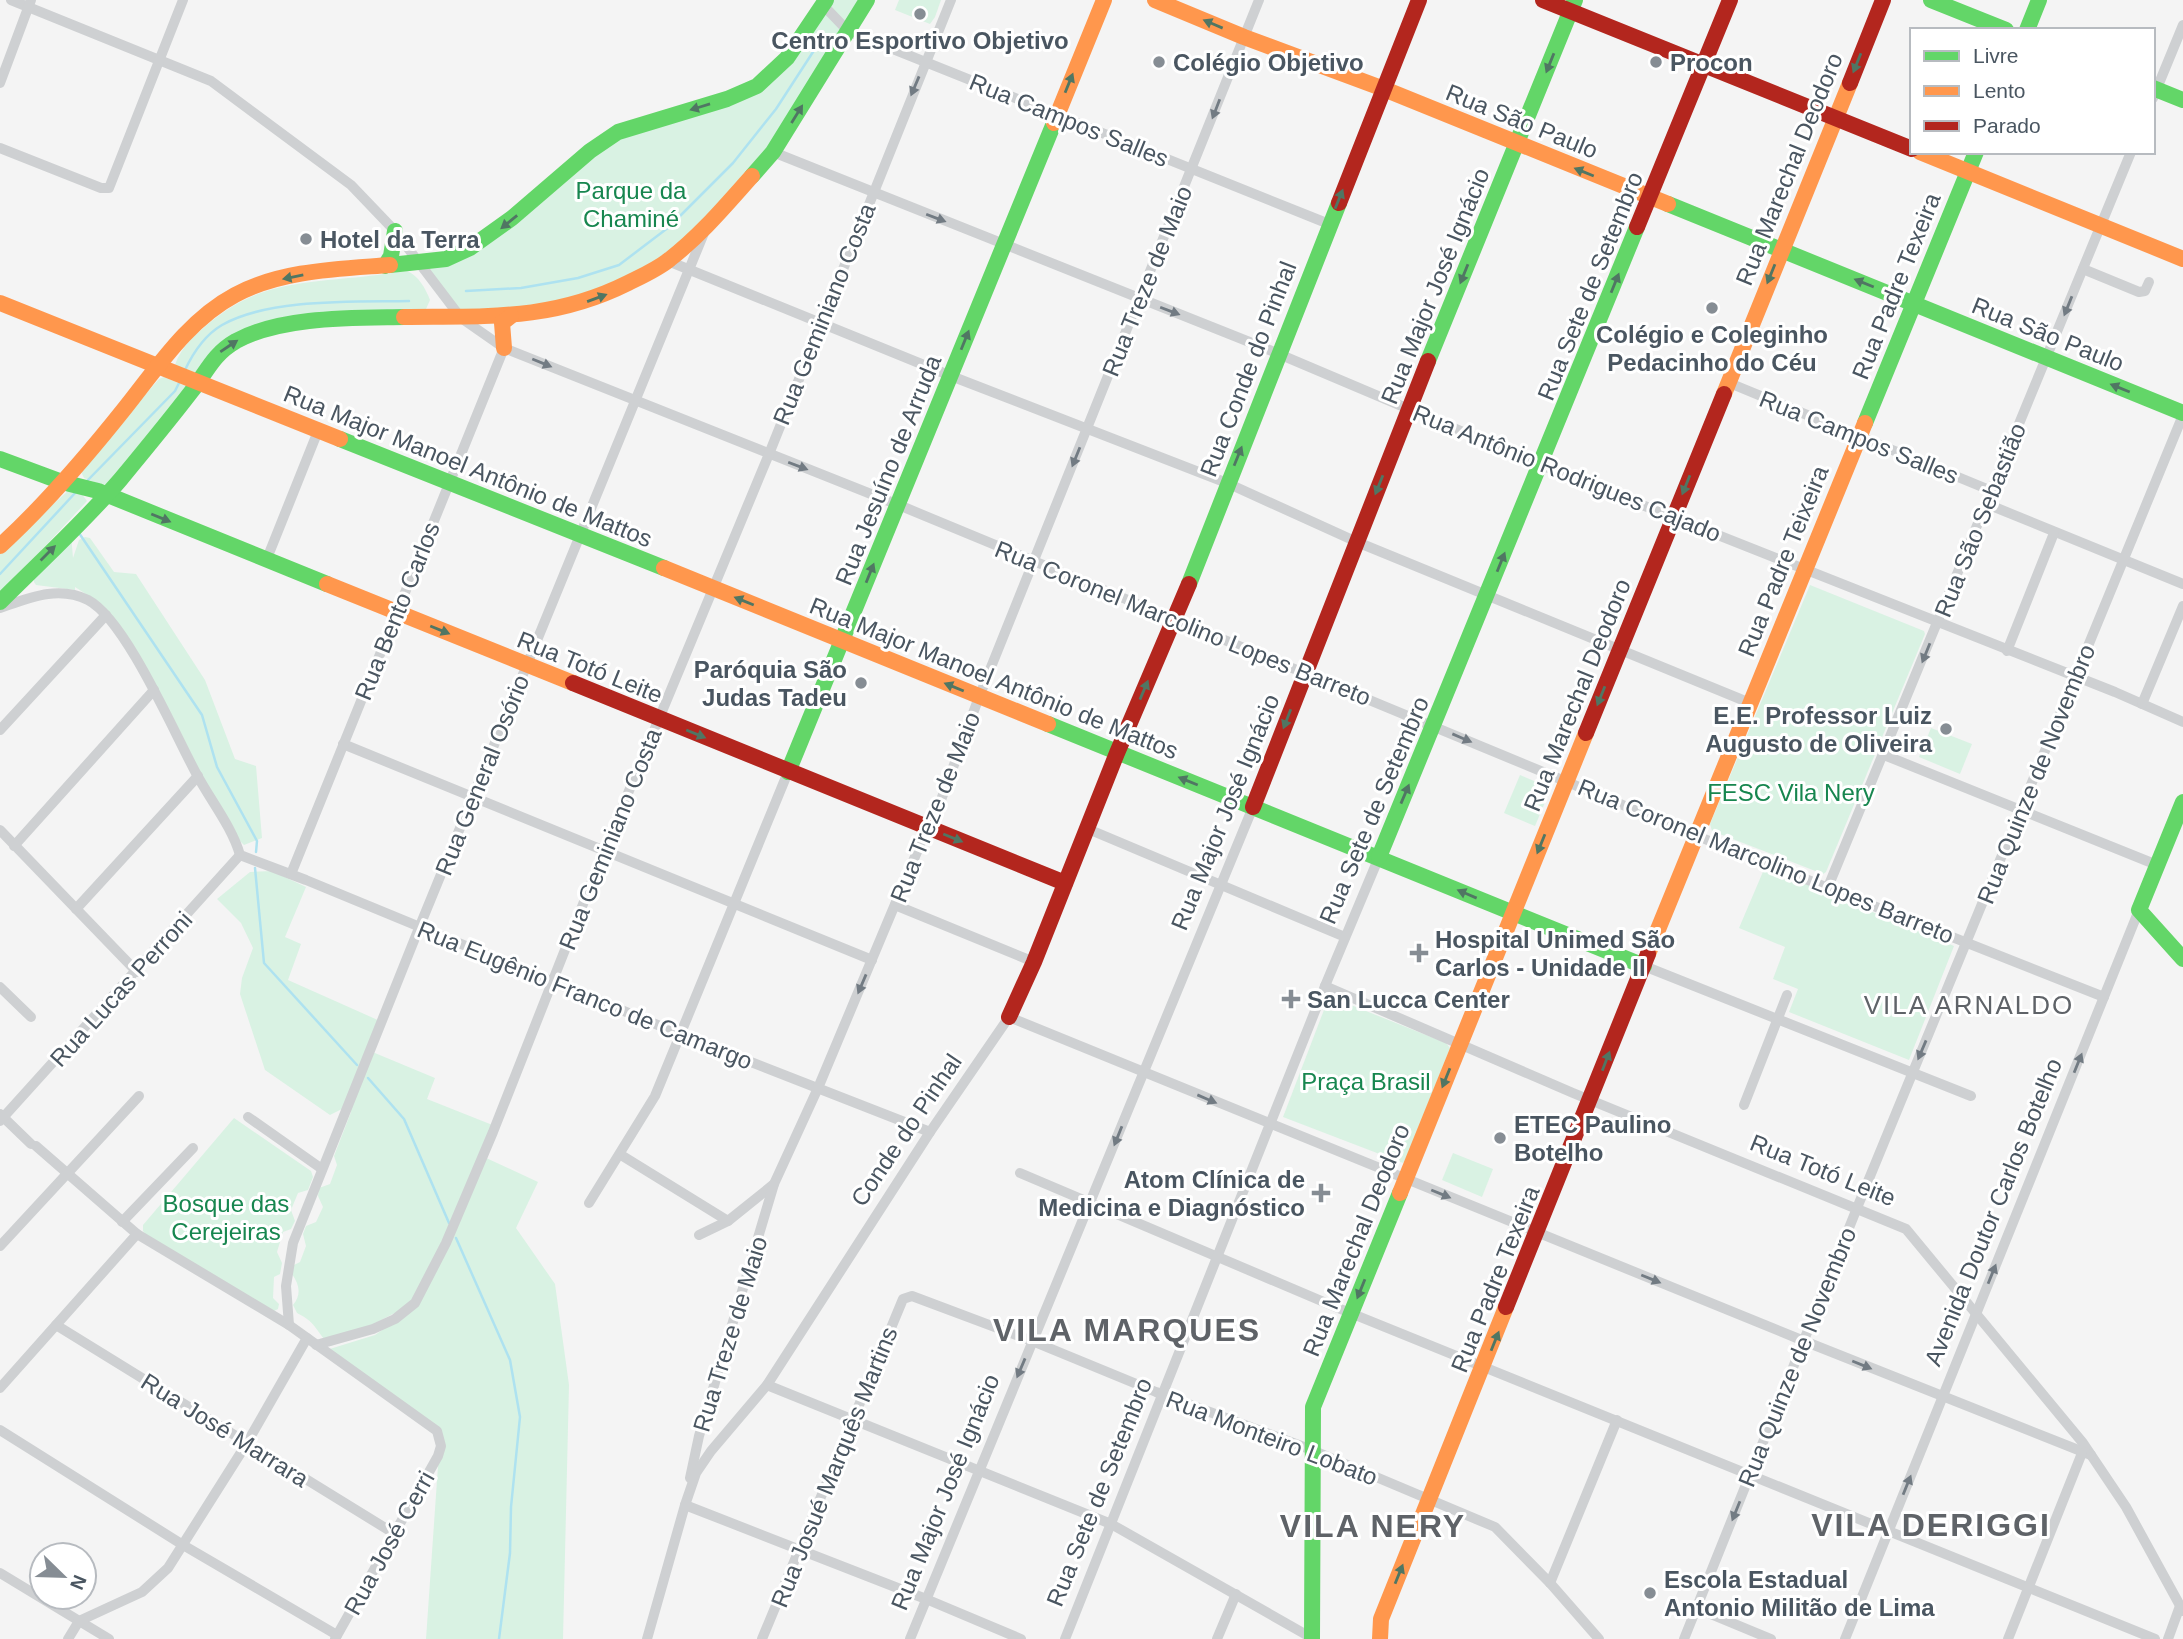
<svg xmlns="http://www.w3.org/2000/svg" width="2183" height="1639" font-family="Arial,sans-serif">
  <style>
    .green { fill: #d9f2e3 }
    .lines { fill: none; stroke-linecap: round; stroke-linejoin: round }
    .stream { stroke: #aee2f0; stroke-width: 2.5 }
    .street { stroke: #ced0d2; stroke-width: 10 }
    .fast { stroke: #63d668; stroke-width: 16 }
    .slow { stroke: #ff974d; stroke-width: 16 }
    .jam { stroke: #b3261e; stroke-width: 16 }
    .oneway { fill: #507663 }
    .oneway2 { fill: #727b83 }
    .poi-dot { fill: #868d94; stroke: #fff; stroke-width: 2.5 }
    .labels { text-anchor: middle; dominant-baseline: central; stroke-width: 6; stroke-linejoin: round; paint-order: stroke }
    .poi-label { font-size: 24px; font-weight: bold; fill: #4a5661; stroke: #fff; text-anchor: start }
    .street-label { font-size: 24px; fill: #4a5661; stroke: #fff }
    .park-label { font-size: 24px; fill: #17864f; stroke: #fff }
    .neighbourhood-label { font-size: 26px; letter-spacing: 2px; fill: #5f6368; stroke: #fff }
    .district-label { font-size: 32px; font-weight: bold; letter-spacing: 2px; fill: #5f6368; stroke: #fff }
  </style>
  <rect width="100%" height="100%" fill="#f4f4f4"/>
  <g class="green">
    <polygon points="826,0 867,0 773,152 706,227 602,296 461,318 419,263 446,259 594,148 755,87"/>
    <polygon points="899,0 941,0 935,17 930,24 895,10"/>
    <path d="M407,271c11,4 19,18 23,29l-4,9 -135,9 -95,56 -21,-9c6,-18 19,-29 33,-41 46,-38 82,-40 140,-46 20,-1 39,-5 59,-7z"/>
    <polygon points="164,377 188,387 106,484 102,485 84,478 81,472 82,467 159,379"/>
    <polygon points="69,490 81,493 87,501 0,595 0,552"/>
    <polygon points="71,534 73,558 79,540 85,537 90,538 114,572 136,574 205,680 235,759 256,766 262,838 244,845 237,838 201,779 158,689 92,598 75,587 75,590 36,585 34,582 34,576"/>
    <polygon points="1810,585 1924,631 1925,634 1826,872 1823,874 1712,831 1710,824"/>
    <polygon points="1931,728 1972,744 1960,774 1919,757"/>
    <polygon points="1520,775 1551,788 1535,826 1504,813"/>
    <polygon points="1765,867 1954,946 1909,1060 1789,1012 1798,989 1773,979 1785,947 1739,928"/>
    <polygon points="272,871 306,887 285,937 301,944 288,980 380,1021 344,1108 330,1115 265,1070 240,994 242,978 253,948 241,923 217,899 250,872"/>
    <polygon points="1330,999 1336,999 1446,1043 1450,1048 1406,1159 1403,1163 1283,1117 1327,1002"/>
    <path d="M370,1051l65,27 -8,21 68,27 -11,31 54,25 -22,46 39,56 14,101 -6,254h-137l14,-202 -120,-85 55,-17 40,-28 -1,-4 -83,43c-15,-13 -13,-23 -34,-33l-4,-8c9,-11 6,-21 -1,-31l2,-9 6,-3 6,-16 -3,-12 3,-8 10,-4 7,-15 -5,-11 1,-8 11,-4 7,-19 -3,-9 17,-44 -2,-8z"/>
    <polygon points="234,1118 311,1171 313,1177 308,1190 298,1193 291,1210 295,1221 291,1229 283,1232 277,1252 282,1263 280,1274 274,1277 273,1298 279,1304 278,1309 272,1312 147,1236 143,1231 143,1225"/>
    <polygon points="1453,1153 1493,1169 1482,1197 1442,1180"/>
  </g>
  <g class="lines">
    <g class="stream">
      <polyline points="466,291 521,288 578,278 619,265 669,227 733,163 776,109 824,35"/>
      <path d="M185,370c8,-17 20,-35 37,-45 47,-27 134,-23 187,-24"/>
      <polyline points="86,482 175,391 179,383"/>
      <polyline points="79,533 202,715 217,767 257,841 256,852"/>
      <polyline points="0,574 76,492"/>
      <polyline points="255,868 264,963 357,1065"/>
      <polyline points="368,1078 404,1119 449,1223"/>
      <polyline points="456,1238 510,1360 520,1417 511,1507 510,1553 499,1639"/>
    </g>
    <g class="street">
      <polyline points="11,0 211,81 351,185 395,231 461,318 504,348 906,508 1712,842 2104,997"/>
      <polyline points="823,5 848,31 1329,224"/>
      <polyline points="0,83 31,0"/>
      <polyline points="2153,98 2183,25"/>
      <polyline points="0,148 101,188 109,188 183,0"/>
      <polyline points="773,152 1267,349 1541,465 2115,692 2183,722"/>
      <polyline points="668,261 951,376 1227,483 1357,542 1750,703"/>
      <polyline points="2083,269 2139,292 2145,291 2149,282"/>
      <polyline points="1727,382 1992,491"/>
      <polyline points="1987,504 2183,584"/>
      <polyline points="266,561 318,431"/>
      <path d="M0,608c29,-10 58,-23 88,-8 38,20 87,135 109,175 14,26 35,52 43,80"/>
      <polyline points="2007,651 2054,533"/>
      <polyline points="2142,704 2183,606"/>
      <polyline points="0,730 106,615"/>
      <polyline points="343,744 872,960"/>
      <polyline points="1884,755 2157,865"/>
      <polyline points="1088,829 1345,937"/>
      <polyline points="0,830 137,972"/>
      <polyline points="14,846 154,690"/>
      <polyline points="240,855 306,880 682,1035 930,1132"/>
      <polyline points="291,874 504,348"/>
      <polyline points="1828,887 2131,152"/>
      <polyline points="895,905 1034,962"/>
      <polyline points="76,909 198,776"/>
      <polyline points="1644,966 1971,1096"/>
      <polyline points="1325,986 1573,1093 1906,1229 2083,1443 2126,1507 2183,1611"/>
      <polyline points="0,987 31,1017"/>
      <polyline points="1744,1105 1787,995"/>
      <polyline points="0,1114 31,1144"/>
      <polyline points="248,1117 322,1169"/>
      <polyline points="0,1121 240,855"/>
      <polyline points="36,1146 137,1234 289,1325 437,1431 441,1446 438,1456 335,1639"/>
      <polyline points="621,1155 728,1221"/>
      <polyline points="1020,1173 1338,1308 2155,1639"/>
      <polyline points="589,1203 655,1096 788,772"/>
      <polyline points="122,1222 193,1148"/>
      <polyline points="699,1235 728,1221 774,1184"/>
      <polyline points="0,1246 139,1096"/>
      <polyline points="56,1325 395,1534"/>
      <polyline points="289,1325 286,1286 293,1243 419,928 704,233"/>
      <polyline points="316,1345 373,1329 395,1319 415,1303 446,1243 493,1132 604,851 769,454 951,0"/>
      <polyline points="767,1385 1111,1524 1312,1638"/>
      <polyline points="0,1388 137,1234"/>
      <polyline points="0,1430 183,1545 337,1635"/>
      <polyline points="690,1478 699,1436 774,1184 818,1088 927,828 934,819 979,697 1259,0"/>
      <polyline points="685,1505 926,1599 1021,1639"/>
      <polyline points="0,1573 109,1639"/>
      <polyline points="1550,1583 1617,1420"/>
      <polyline points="1696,1608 1771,1639"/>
      <polyline points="68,1639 79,1621 142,1592 168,1568 247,1443 307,1338"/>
      <polyline points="647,1639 685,1505 696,1473 711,1451 767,1385 930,1132 1009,1017 1804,1341 2091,1455"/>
      <polyline points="762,1639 903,1299 912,1296 1032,1341 1156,1392 1312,1450 1495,1527 1550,1583 1599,1639"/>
      <polyline points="910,1639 1253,807"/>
      <polyline points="1065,1639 1325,986 1379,857"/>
      <polyline points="1217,1639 1236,1594"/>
      <polyline points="1684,1639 1857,1208 2183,415"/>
      <polyline points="1845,1639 2139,910"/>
      <polyline points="2008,1639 2082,1453"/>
      <polyline points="2168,1639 2180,1606"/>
    </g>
    <g class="fast">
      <polyline points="1931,0 2006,30"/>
      <polyline points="2027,30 2039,0"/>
      <polyline points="2153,88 2183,100"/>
      <polyline points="752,176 773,152 867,0"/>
      <polyline points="1668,204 2183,413"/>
      <polyline points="390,265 446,259 470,248 512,218 590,151 618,132 727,99 757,86 787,58 826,0"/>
      <polyline points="385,266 391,256 395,231"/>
      <polyline points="1428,361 1575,0"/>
      <polyline points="1865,423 1976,152"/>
      <polyline points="340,439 664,568"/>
      <polyline points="0,459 62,482 98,491 327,584"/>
      <polyline points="1189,584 1339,203"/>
      <path d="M0,602c40,-40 83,-79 120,-122 24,-29 48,-58 71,-88 16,-20 21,-37 45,-51 46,-25 118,-23 168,-24"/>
      <polyline points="1048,724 1644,966"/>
      <polyline points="788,772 1054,123"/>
      <polyline points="2183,802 2139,910 2183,959"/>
      <polyline points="1379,857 1637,227"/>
      <polyline points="1312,1639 1313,1407 1400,1193"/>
    </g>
    <g class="slow">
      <polyline points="1155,0 1244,37 1384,89 1668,204"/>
      <polyline points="1054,123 1104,0"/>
      <polyline points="1920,152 2183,259"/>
      <polyline points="0,303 340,439"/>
      <path d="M404,317c83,-1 148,4 224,-34 14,-7 30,-14 42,-24 31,-24 56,-54 82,-83"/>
      <polyline points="504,348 502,323 511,316"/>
      <polyline points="1724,394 1850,83"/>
      <path d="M0,546c46,-42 86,-89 125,-138 32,-40 63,-88 110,-113 46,-25 104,-26 155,-30"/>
      <polyline points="664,568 1048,724"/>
      <polyline points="327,584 573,683"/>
      <polyline points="1648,954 1865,423"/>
      <polyline points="1400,1193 1586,733"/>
      <polyline points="1380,1639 1381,1619 1506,1307"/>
    </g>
    <g class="jam">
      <polyline points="1543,0 1912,149"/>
      <polyline points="1850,83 1883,0"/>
      <polyline points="1339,203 1419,0"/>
      <polyline points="1637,227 1730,0"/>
      <polyline points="573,683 1065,883"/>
      <polyline points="1586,733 1724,394"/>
      <polyline points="1253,807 1428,361"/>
      <polyline points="1009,1017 1034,962 1117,753 1189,584"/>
      <polyline points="1506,1307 1648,954"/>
    </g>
  </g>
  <defs><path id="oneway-solid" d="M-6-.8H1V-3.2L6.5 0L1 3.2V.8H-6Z" transform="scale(1.75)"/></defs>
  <g class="oneway">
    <use href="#oneway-solid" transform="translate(1213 24) rotate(-157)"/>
    <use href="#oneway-solid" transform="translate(1550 63) rotate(112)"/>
    <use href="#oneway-solid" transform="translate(1857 63) rotate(112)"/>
    <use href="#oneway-solid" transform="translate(1069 83) rotate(-68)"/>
    <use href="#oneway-solid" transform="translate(700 107) rotate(163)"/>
    <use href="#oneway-solid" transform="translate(797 114) rotate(-58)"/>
    <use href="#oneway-solid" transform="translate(1584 172) rotate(-158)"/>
    <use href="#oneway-solid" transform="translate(1339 199) rotate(-68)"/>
    <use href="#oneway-solid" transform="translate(509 222) rotate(141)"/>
    <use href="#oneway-solid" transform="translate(1464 274) rotate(112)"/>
    <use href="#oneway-solid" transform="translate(1771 274) rotate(112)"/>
    <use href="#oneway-solid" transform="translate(293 277) rotate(169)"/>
    <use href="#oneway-solid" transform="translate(1615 283) rotate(-68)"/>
    <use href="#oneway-solid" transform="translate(1864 283) rotate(-158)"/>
    <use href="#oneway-solid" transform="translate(597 298) rotate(-20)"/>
    <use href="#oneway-solid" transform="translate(965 340) rotate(-68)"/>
    <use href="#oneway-solid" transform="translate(229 346) rotate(-34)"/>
    <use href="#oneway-solid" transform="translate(2120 388) rotate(-158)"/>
    <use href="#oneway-solid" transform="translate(1238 456) rotate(-68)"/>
    <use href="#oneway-solid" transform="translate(1379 485) rotate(112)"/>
    <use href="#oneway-solid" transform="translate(1686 485) rotate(112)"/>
    <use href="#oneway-solid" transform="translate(161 518) rotate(22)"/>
    <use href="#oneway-solid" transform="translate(48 553) rotate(-45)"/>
    <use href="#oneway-solid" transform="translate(1501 562) rotate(-68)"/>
    <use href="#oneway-solid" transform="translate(870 573) rotate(-68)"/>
    <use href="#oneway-solid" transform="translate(744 601) rotate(-158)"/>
    <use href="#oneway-solid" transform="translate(440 630) rotate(22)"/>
    <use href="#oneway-solid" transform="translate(954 687) rotate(-158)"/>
    <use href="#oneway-solid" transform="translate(1144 690) rotate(-67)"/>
    <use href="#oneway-solid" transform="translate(1601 696) rotate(112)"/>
    <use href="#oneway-solid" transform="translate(1287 719) rotate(111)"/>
    <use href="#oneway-solid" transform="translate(696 734) rotate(22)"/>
    <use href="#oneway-solid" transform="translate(1188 781) rotate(-158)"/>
    <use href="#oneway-solid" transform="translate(1405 794) rotate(-67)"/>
    <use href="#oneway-solid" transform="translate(953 838) rotate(22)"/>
    <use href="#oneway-solid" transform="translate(1541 844) rotate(112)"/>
    <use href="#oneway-solid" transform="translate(1467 894) rotate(-157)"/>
    <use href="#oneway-solid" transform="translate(1606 1061) rotate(-69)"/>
    <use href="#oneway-solid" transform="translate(1446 1078) rotate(112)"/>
    <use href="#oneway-solid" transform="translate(1361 1289) rotate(112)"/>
    <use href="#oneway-solid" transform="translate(1495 1341) rotate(-68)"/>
    <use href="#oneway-solid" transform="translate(1399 1574) rotate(-68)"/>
  </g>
  <g class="oneway2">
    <use href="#oneway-solid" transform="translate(915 86) rotate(113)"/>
    <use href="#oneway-solid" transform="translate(1216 109) rotate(111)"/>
    <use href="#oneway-solid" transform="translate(936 218) rotate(21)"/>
    <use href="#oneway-solid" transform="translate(2068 306) rotate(112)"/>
    <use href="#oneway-solid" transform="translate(1170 311) rotate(21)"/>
    <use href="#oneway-solid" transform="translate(542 363) rotate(22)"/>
    <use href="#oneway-solid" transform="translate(1076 457) rotate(112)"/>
    <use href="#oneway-solid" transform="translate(798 466) rotate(21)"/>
    <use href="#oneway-solid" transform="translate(1926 653) rotate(112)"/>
    <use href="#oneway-solid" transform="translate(1462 738) rotate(23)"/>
    <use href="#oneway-solid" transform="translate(862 984) rotate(113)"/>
    <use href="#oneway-solid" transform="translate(1922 1050) rotate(113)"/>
    <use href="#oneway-solid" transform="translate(2078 1063) rotate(-68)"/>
    <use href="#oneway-solid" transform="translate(1207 1099) rotate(23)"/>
    <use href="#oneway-solid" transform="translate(1118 1136) rotate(112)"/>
    <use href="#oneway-solid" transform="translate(1441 1194) rotate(22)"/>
    <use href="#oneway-solid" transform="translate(1992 1274) rotate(-68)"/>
    <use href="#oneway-solid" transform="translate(1651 1279) rotate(22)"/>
    <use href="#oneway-solid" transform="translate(1862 1365) rotate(22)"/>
    <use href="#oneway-solid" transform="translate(1021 1368) rotate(113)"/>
    <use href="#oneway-solid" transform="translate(1907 1485) rotate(-68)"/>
    <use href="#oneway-solid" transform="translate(1736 1511) rotate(112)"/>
  </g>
  <g class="poi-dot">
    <circle cx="920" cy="14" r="7"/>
    <circle cx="1159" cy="62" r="7"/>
    <circle cx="1656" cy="62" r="7"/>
    <circle cx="306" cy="239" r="7"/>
    <circle cx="1712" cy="308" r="7"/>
    <circle cx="861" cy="683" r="7"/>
    <circle cx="1946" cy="729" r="7"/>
    <path d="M1415.5 942.5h7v7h7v7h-7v7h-7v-7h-7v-7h7z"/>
    <path d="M1287.5 988.5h7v7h7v7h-7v7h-7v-7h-7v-7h7z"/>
    <circle cx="1500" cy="1138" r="7"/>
    <path d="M1317.5 1182.5h7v7h7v7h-7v7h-7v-7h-7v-7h7z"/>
    <circle cx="1650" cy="1593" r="7"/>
  </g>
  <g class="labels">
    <g class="poi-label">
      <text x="920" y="40" text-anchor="middle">Centro Esportivo Objetivo</text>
      <text x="1173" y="62">Colégio Objetivo</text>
      <text x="1670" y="62">Procon</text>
      <text x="320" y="239">Hotel da Terra</text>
      <text x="1712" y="334" text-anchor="middle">Colégio e Coleginho<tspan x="1712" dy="28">Pedacinho do Céu</tspan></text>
      <text x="847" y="669" text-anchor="end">Paróquia São<tspan x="847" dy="28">Judas Tadeu</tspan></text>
      <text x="1932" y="715" text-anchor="end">E.E. Professor Luiz<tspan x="1932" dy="28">Augusto de Oliveira</tspan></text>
      <text x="1435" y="939">Hospital Unimed São<tspan x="1435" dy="28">Carlos - Unidade II</tspan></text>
      <text x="1307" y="999">San Lucca Center</text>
      <text x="1514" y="1124">ETEC Paulino<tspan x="1514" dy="28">Botelho</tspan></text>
      <text x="1305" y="1179" text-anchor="end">Atom Clínica de<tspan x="1305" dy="28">Medicina e Diagnóstico</tspan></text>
      <text x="1664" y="1579">Escola Estadual<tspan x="1664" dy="28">Antonio Militão de Lima</tspan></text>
    </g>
    <g class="street-label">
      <text transform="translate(1069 120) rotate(22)">Rua Campos Salles</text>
      <text transform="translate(1522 121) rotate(22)">Rua São Paulo</text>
      <text transform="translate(1789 169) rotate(-68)">Rua Marechal Deodoro</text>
      <text transform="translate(1147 281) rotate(-68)">Rua Treze de Maio</text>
      <text transform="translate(1435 286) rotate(-68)">Rua Major José Ignácio</text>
      <text transform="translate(1590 286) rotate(-68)">Rua Sete de Setembro</text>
      <text transform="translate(1896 286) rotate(-68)">Rua Padre Texeira</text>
      <text transform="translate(824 314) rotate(-68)">Rua Geminiano Costa</text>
      <text transform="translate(2048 334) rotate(22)">Rua São Paulo</text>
      <text transform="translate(1248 369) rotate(-69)">Rua Conde do Pinhal</text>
      <text transform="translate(1859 437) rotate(22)">Rua Campos Salles</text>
      <text transform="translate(468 466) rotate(22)">Rua Major Manoel Antônio de Mattos</text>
      <text transform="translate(888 470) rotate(-68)">Rua Jesuíno de Arruda</text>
      <text transform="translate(1567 473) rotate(22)">Rua Antônio Rodrigues Cajado</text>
      <text transform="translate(1980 520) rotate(-68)">Rua São Sebastião</text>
      <text transform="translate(1783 561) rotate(-68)">Rua Padre Teixeira</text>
      <text transform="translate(397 611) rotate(-68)">Rua Bento Carlos</text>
      <text transform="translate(1183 623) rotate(22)">Rua Coronel Marcolino Lopes Barreto</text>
      <text transform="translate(590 667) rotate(22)">Rua Totó Leite</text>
      <text transform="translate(994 678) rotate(22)">Rua Major Manoel Antônio de Mattos</text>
      <text transform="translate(1577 695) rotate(-68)">Rua Marechal Deodoro</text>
      <text transform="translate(2036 774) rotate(-68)">Rua Quinze de Novembro</text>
      <text transform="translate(482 775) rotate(-68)">Rua General Osório</text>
      <text transform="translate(935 807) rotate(-68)">Rua Treze de Maio</text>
      <text transform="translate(1374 810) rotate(-67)">Rua Sete de Setembro</text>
      <text transform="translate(1225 812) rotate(-68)">Rua Major José Ignácio</text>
      <text transform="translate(610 839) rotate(-68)">Rua Geminiano Costa</text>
      <text transform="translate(1766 861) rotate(22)">Rua Coronel Marcolino Lopes Barreto</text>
      <text transform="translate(121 989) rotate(-48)">Rua Lucas Perroni</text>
      <text transform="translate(585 995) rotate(22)">Rua Eugênio Franco de Camargo</text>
      <text transform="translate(906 1130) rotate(-56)">Conde do Pinhal</text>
      <text transform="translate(1823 1170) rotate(22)">Rua Totó Leite</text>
      <text transform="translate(1993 1212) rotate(-68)">Avenida Doutor Carlos Botelho</text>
      <text transform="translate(1356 1240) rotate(-68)">Rua Marechal Deodoro</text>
      <text transform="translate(1495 1279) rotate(-68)">Rua Padre Texeira</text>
      <text transform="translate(730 1334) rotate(-73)">Rua Treze de Maio</text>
      <text transform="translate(1797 1357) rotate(-68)">Rua Quinze de Novembro</text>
      <text transform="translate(225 1430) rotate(32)">Rua José Marrara</text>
      <text transform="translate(1272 1438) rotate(21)">Rua Monteiro Lobato</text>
      <text transform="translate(834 1467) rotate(-68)">Rua Josué Marquês Martins</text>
      <text transform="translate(945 1492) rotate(-68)">Rua Major José Ignácio</text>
      <text transform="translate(1099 1492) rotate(-68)">Rua Sete de Setembro</text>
      <text transform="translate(389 1543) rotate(-61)">Rua José Cerri</text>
    </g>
    <g class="park-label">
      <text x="631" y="190">Parque da<tspan x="631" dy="28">Chaminé</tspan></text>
      <text x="1791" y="792">FESC Vila Nery</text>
      <text x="1366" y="1081">Praça Brasil</text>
      <text x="226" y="1203">Bosque das<tspan x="226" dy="28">Cerejeiras</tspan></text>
    </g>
    <g class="neighbourhood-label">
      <text x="1969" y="1005">VILA ARNALDO</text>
    </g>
    <g class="district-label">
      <text x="1127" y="1330">VILA MARQUES</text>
      <text x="1931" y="1525">VILA DERIGGI</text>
      <text x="1373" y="1526">VILA NERY</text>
    </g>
  </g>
  <rect x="1910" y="28" width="245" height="126" fill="#ffffff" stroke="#b7bbc0" stroke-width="2"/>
  <rect x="1924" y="51" width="35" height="10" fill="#63d668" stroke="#b7bbc0" stroke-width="2"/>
  <text x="1973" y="63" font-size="21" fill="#4a5661">Livre</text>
  <rect x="1924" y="86" width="35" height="10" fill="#ff974d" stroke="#b7bbc0" stroke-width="2"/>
  <text x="1973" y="98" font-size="21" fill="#4a5661">Lento</text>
  <rect x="1924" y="121" width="35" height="10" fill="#b3261e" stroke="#b7bbc0" stroke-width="2"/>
  <text x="1973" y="133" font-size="21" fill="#4a5661">Parado</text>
  <g transform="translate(63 1576) rotate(113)"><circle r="33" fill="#ffffff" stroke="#b7bbc0" stroke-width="2"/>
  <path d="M0-5L12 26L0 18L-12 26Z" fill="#868d94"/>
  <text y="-10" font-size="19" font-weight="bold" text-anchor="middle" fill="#4a5661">N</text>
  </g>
</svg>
